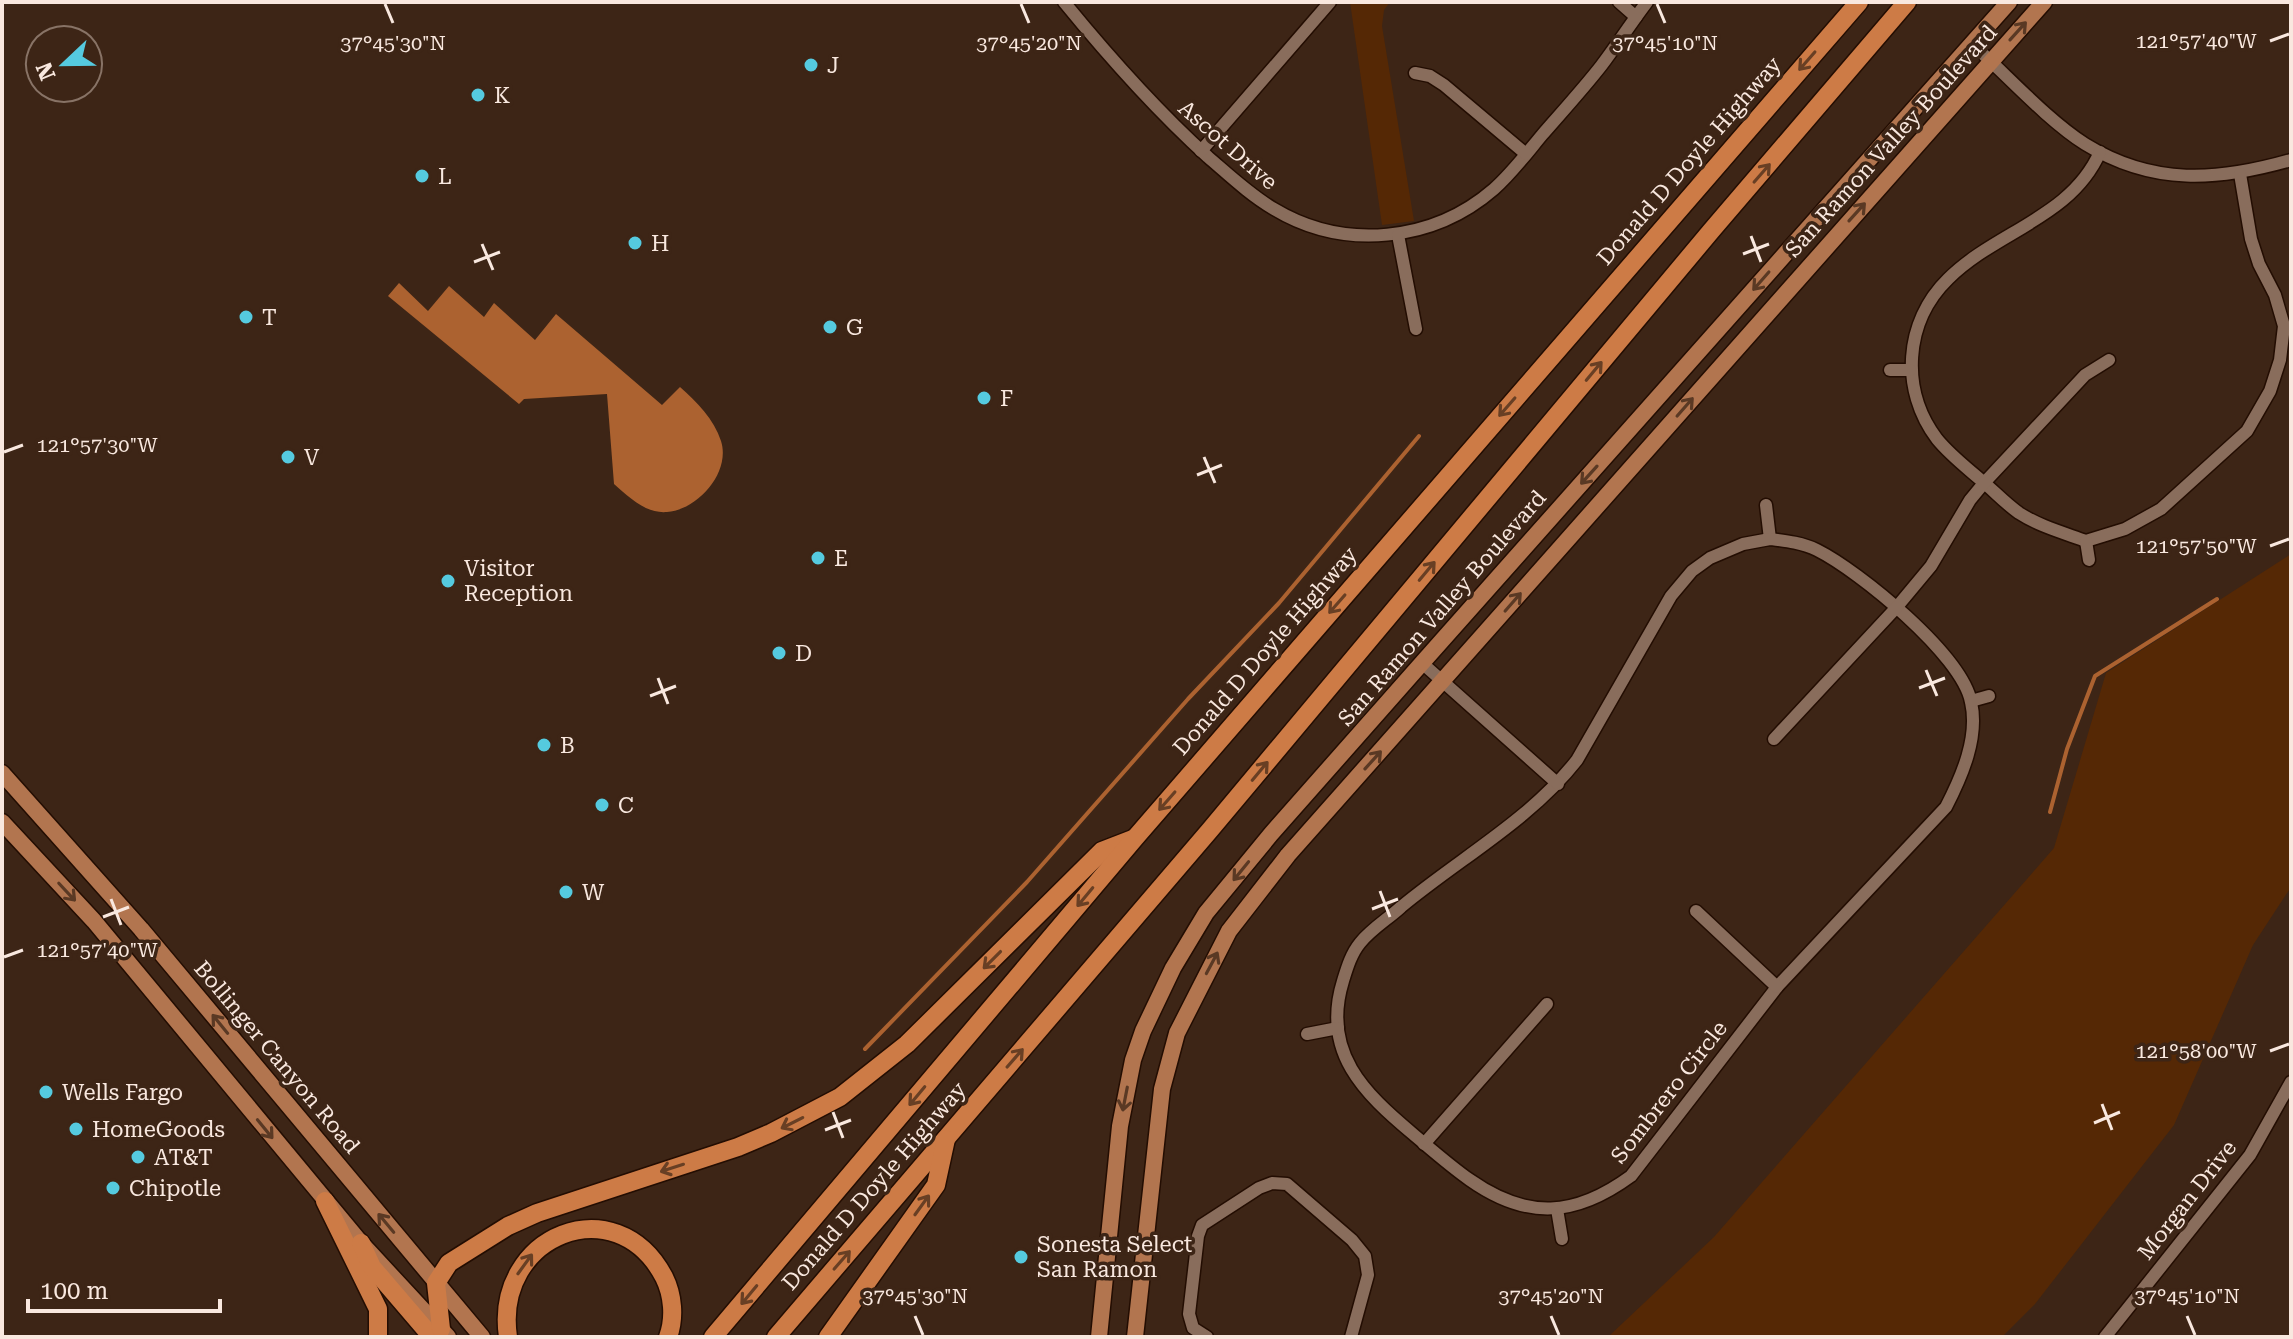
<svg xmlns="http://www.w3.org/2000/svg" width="2293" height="1339" font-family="'Roboto Serif',serif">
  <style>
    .green { fill: #552805 }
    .water { fill: #ac6230 }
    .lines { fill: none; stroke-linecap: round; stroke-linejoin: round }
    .stream { stroke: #ac6230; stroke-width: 4 }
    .minor-casing { stroke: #230d02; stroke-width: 15 }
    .major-casing { stroke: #230d02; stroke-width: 19 }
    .highway-casing { stroke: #230d02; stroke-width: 21 }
    .minor { stroke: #896d5c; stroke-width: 12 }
    .major { stroke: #b2754f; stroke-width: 16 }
    .highway { stroke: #cd7b46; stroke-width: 18 }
    .oneway { stroke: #5a3924 }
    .oneway2 { stroke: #683f24 }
    .ticks { fill: none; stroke: #f9e8df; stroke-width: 3 }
    .poi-dot { fill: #55cadf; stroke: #3d2516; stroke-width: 3 }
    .labels { text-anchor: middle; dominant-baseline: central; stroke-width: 7; stroke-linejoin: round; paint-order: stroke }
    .poi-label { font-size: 22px; fill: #f9e8df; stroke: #3d2516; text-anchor: start }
    .street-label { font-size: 22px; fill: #f9e8df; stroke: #3d2516 }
    .ticks-label { font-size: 20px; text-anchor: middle; fill: #f9e8df; stroke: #3d2516; stroke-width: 7; stroke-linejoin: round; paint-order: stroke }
  </style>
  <rect width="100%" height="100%" fill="#3d2516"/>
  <g class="green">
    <polygon points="1350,2 1390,2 1384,10 1382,26 1414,221 1382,225"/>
    <polygon points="2291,554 2291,887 2253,945 2174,1125 2035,1304 2002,1337 1608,1337 1714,1237 2054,848 2106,673"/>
  </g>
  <path class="water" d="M399,283l29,28 21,-25 35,31 10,-14 41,37 21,-26 106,91 18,-18c17,15 34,32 41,54 10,31 -23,69 -54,71 -21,2 -38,-15 -53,-28l-7,-90 -83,5 -5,5 -131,-108z"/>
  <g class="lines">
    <g class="stream">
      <polyline points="2050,812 2067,749 2095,676 2217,599"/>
      <polyline points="865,1049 1027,882 1188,699 1279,603 1419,436"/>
    </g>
    <g class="minor-casing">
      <g id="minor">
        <path d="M1064,2c45,55 91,107 144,155 21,18 42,38 66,52 70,42 159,33 220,-20 18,-16 33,-36 48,-54 20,-23 41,-46 59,-69 16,-21 30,-43 46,-64"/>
        <polyline points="1619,2 1636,17"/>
        <path d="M1971,43c35,31 75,76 114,101 68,42 133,37 206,16"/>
        <polyline points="1415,73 1430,76 1444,85 1526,154"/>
        <polyline points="1201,151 1330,2"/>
        <path d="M2100,152c-29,66 -104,79 -152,127 -44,43 -48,111 -11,160 13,16 30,29 45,42 12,10 24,23 37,32 20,13 45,20 67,28l39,-12 36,-20 86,-78 23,-40 10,-31 4,-34 -9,-31 -16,-31 -8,-25 -11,-65"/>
        <polyline points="1398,235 1416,329"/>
        <polyline points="1890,370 1910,370"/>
        <polyline points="1766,505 1770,539"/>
        <path d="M1770,539c16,2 33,4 47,11 42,21 145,105 154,152 8,35 -9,74 -25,105l-169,180 -146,189c-56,41 -104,44 -161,4 -20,-14 -38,-30 -57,-46 -49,-41 -92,-82 -70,-153 4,-13 8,-27 17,-38 11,-14 28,-24 41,-36 59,-49 129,-87 176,-147l94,-164 21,-25 18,-13 33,-14z"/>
        <polyline points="2086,541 2089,560"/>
        <polyline points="1422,663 1558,784"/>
        <polyline points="1971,701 1989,696"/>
        <polyline points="1774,739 1896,608 1931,566 1970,500 1984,483 2085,375 2109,360"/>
        <polyline points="1696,911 1777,987"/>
        <polyline points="1307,1034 1338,1028"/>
        <polyline points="1424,1144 1547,1004"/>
        <polyline points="1557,1209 1562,1239"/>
        <polyline points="1207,1337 1193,1328 1189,1314 1198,1236 1202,1225 1259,1188 1272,1183 1287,1184 1352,1240 1365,1256 1368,1275 1351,1337"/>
        <polyline points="2105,1337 2250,1155 2291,1082"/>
      </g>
    </g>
    <g class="major-casing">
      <g id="major">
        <polyline points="2,773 141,929 482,1337"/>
        <polyline points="2,822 94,921 361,1243 448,1337"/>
        <polyline points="1099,1337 1120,1126 1133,1060 1143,1031 1173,968 1206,913 1271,834 1422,663 2009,2"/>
        <polyline points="1135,1337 1162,1089 1177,1033 1229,931 1288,855 2044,2"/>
      </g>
    </g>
    <g class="highway-casing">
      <g id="highway">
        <polyline points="325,1201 378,1309 378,1337"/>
        <polyline points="361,1243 372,1267 432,1337"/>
        <polyline points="441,1329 436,1283 449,1263 508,1226 537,1213 738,1147 771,1133 840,1097 907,1044 1102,851 1133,839"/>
        <path d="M508,1337c-15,-102 108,-151 156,-60 9,18 11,41 4,60"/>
        <polyline points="713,1337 1135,838 1859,2"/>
        <polyline points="776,1337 1210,830 1711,231 1907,2"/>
        <polyline points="828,1337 936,1185 946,1139"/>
      </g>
    </g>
    <use href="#minor" class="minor"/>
    <use href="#major" class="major"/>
    <use href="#highway" class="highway"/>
  </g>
  <defs><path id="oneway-shaft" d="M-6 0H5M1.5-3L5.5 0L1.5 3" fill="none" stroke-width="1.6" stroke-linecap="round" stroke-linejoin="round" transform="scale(2)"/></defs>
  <g class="oneway">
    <use href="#oneway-shaft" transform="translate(2018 31) rotate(-48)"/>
    <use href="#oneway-shaft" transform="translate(1857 212) rotate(-48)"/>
    <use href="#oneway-shaft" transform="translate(1761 281) rotate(131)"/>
    <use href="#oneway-shaft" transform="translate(1685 407) rotate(-49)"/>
    <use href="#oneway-shaft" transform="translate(1589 475) rotate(132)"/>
    <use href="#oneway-shaft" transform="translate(1513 602) rotate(-49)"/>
    <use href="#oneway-shaft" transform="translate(1373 760) rotate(-48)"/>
    <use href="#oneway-shaft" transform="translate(1241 871) rotate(129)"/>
    <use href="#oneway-shaft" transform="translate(67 892) rotate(47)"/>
    <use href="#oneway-shaft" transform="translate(1212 963) rotate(-62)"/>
    <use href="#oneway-shaft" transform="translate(220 1024) rotate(-129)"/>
    <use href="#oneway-shaft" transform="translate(1125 1099) rotate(101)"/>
    <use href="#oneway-shaft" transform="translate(265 1129) rotate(51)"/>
    <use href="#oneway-shaft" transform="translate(386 1223) rotate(-130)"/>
  </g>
  <g class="oneway2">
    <use href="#oneway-shaft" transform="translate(1807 61) rotate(131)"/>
    <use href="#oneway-shaft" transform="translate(1762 173) rotate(-49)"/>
    <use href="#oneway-shaft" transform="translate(1594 371) rotate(-50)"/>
    <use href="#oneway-shaft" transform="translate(1507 407) rotate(131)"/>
    <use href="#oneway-shaft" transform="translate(1427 571) rotate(-50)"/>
    <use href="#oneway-shaft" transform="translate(1337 604) rotate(131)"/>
    <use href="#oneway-shaft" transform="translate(1260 771) rotate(-50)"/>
    <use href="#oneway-shaft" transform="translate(1167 801) rotate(131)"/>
    <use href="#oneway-shaft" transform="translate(1085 897) rotate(130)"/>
    <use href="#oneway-shaft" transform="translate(992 960) rotate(135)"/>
    <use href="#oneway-shaft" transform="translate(1015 1058) rotate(-49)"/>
    <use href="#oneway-shaft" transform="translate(917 1096) rotate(130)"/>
    <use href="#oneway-shaft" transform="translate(792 1123) rotate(153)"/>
    <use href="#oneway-shaft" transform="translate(672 1168) rotate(162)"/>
    <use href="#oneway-shaft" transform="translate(922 1205) rotate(-54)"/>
    <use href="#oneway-shaft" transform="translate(842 1260) rotate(-49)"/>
    <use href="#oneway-shaft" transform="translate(525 1264) rotate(-54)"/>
    <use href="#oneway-shaft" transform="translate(749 1295) rotate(130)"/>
  </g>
  <path class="ticks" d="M385,4l8,19M1021,4l8,19M1657,4l8,19M2270,41l19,-7M1751,236l10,26M482,244l11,26M1743,254l26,-10M474,262l26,-10M4,452l19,-7M1204,457l11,26M1197,475l25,-10M2270,546l19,-7M1926,670l11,26M658,678l10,26M1919,688l26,-10M650,696l26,-10M1380,891l10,26M111,899l10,26M1372,909l26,-10M103,917l26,-10M4,957l19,-7M2270,1051l19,-7M2102,1104l10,26M833,1112l10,26M2094,1123l26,-11M825,1130l26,-10M915,1316l8,19M1551,1316l8,19M2187,1316l8,19"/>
  <g class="poi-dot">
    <circle cx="811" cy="65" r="8"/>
    <circle cx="478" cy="95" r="8"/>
    <circle cx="422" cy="176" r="8"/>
    <circle cx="635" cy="243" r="8"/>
    <circle cx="246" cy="317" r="8"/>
    <circle cx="830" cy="327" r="8"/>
    <circle cx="984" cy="398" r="8"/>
    <circle cx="288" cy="457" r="8"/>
    <circle cx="818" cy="558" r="8"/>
    <circle cx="448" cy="581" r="8"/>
    <circle cx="779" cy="653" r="8"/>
    <circle cx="544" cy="745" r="8"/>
    <circle cx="602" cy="805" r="8"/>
    <circle cx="566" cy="892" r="8"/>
    <circle cx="46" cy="1092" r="8"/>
    <circle cx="76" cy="1129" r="8"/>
    <circle cx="138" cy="1157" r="8"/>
    <circle cx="113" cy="1188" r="8"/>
    <circle cx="1021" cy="1257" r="8"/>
  </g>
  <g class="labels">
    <g class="poi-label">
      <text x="827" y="65">J</text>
      <text x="494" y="95">K</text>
      <text x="438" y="176">L</text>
      <text x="651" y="243">H</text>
      <text x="262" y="317">T</text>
      <text x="846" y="327">G</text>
      <text x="1000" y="398">F</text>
      <text x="304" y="457">V</text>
      <text x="834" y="558">E</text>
      <text x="464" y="568">Visitor<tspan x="464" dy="25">Reception</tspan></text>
      <text x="795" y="653">D</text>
      <text x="560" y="745">B</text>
      <text x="618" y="805">C</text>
      <text x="582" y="892">W</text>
      <text x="62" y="1092">Wells Fargo</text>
      <text x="92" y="1129">HomeGoods</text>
      <text x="154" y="1157">AT&amp;T</text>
      <text x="129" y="1188">Chipotle</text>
      <text x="1037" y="1244">Sonesta Select<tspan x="1037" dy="25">San Ramon</tspan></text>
    </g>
    <g class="street-label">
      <text transform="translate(1891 141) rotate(-48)">San Ramon Valley Boulevard</text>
      <text transform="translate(1228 145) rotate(41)">Ascot Drive</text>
      <text transform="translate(1689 161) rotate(-49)">Donald D Doyle Highway</text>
      <text transform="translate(1442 608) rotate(-49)">San Ramon Valley Boulevard</text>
      <text transform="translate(1265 651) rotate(-49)">Donald D Doyle Highway</text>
      <text transform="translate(277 1057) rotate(50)">Bollinger Canyon Road</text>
      <text transform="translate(1669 1092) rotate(-52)">Sombrero Circle</text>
      <text transform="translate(874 1186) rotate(-49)">Donald D Doyle Highway</text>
      <text transform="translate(2187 1200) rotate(-52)">Morgan Drive</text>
    </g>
  </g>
  <g class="ticks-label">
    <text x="2196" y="48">121°57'40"W</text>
    <text x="393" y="50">37°45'30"N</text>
    <text x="1029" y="50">37°45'20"N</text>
    <text x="1665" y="50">37°45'10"N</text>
    <text x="97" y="452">121°57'30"W</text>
    <text x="2196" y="553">121°57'50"W</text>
    <text x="97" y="957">121°57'40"W</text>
    <text x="2196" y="1058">121°58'00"W</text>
    <text x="915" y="1303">37°45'30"N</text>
    <text x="1551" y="1303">37°45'20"N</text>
    <text x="2187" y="1303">37°45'10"N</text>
  </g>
  <rect width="2293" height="1339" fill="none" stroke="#f9e8df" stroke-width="8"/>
  <g transform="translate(64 64) rotate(248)"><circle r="38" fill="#3d2516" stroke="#887366" stroke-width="2"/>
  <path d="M0-6L14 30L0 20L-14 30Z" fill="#55cadf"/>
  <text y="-12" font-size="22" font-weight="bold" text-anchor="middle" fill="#f9e8df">N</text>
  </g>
  <path d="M28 1299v12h192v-12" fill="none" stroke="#f9e8df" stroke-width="4"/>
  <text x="40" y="1299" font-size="24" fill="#f9e8df" stroke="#3d2516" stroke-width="6" paint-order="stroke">100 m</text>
</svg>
